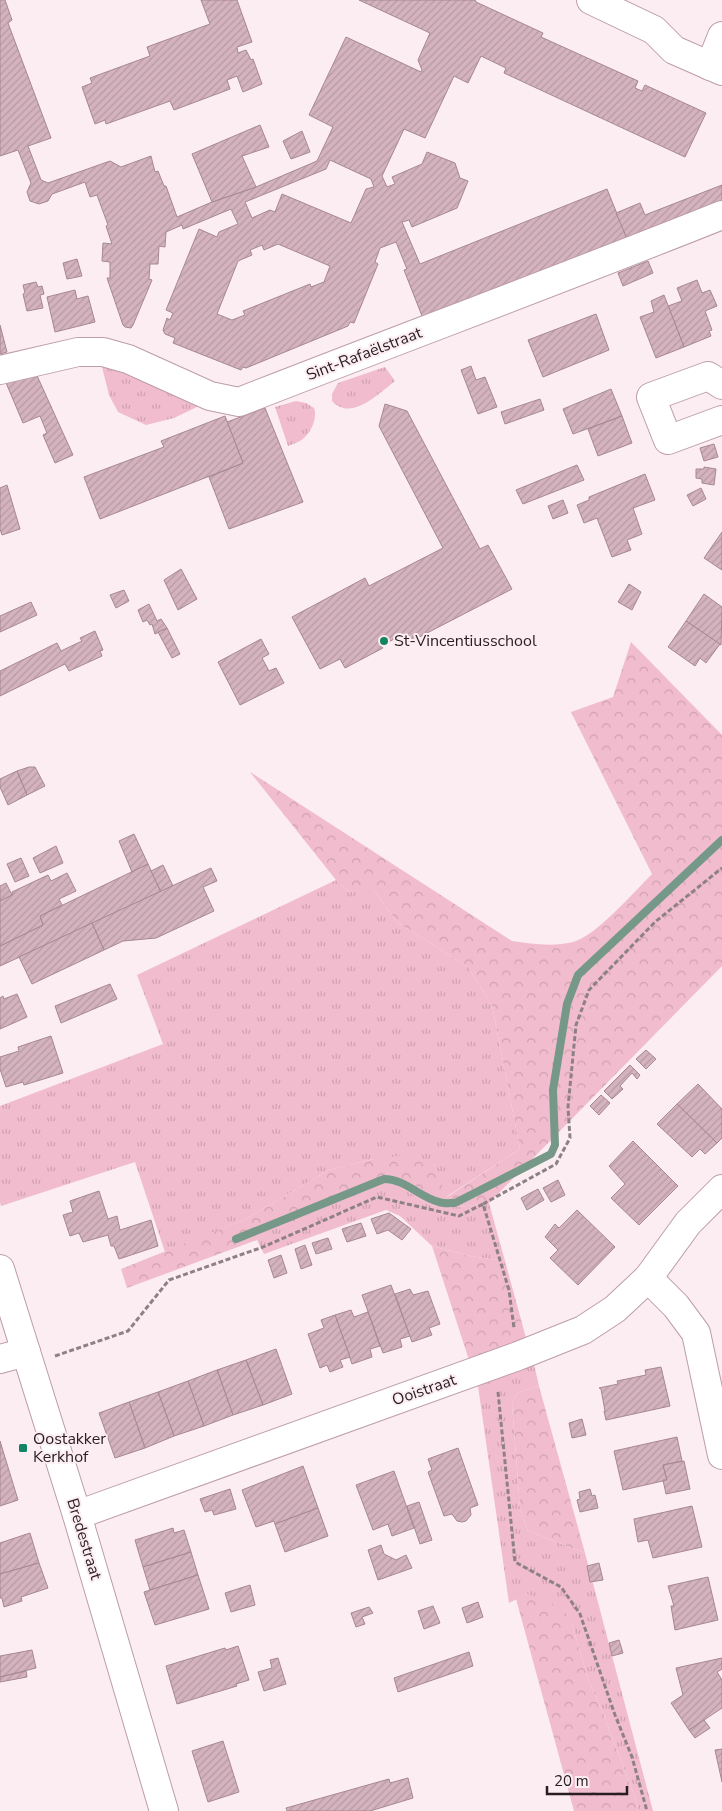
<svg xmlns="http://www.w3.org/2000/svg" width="722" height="1811" font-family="'Nunito Sans',sans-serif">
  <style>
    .grass { fill: url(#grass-tufts) }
    .forest { fill: url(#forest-crowns) }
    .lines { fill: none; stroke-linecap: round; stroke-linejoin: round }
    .stream { stroke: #759889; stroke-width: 8 }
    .building { fill: url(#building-hatch); stroke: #a68792; fill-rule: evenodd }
    .minor-casing { stroke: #bd9da8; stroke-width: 30 }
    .path { stroke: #8e8185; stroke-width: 3; stroke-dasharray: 5 2.5; stroke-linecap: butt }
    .minor { stroke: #fff; stroke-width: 28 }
    .poi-dot { fill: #128463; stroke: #fbedf2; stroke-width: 2 }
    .labels { text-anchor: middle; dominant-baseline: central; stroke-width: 4; stroke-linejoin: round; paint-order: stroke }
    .street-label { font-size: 16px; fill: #291d21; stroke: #fbedf2 }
    .poi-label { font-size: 16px; fill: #291d21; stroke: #fbedf2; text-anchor: start }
  </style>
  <defs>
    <pattern id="grass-tufts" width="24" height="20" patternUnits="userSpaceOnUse" patternTransform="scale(1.25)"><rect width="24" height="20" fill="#f1bcce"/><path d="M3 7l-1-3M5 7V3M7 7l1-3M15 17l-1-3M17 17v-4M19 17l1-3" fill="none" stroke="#cfa1b1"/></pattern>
    <pattern id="forest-crowns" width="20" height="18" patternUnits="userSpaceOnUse" patternTransform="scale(1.25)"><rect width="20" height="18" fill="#f1bcce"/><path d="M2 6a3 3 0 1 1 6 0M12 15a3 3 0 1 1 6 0" fill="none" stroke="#cfa1b1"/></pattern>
    <pattern id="building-hatch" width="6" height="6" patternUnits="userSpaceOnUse" patternTransform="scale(1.25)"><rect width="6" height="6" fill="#d4b3be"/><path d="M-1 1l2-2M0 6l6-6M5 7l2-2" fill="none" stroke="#b69aa3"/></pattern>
  </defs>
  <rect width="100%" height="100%" fill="#fbedf2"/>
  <g class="grass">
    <polygon points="101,363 122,368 201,405 174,418 146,425 118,412 109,395"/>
    <path d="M385,367l10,14c-17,13 -44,41 -63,20v-7l6,-11z"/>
    <path d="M296,401l10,2 8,5c4,11 -4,27 -14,33 -3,2 -8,3 -12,5l-13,-39z"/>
    <polygon points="336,880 349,892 375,892 398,923 468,967 492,1005 520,1149 446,1197 433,1163 374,1159 329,1170 246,1219 165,1252 135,1162 1,1206 0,1202 0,1106 163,1044 137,975"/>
    <polygon points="369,1181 398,1185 429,1205 459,1207 489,1203 505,1261 470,1256 432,1246 400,1216 386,1210 264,1254 257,1240 271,1225 299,1217 349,1193"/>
    <polygon points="533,1360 539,1386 517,1393 512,1403 520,1509 528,1531 585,1553 653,1811 638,1811 637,1803 604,1715 589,1682 572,1624 527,1594 509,1603 478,1386"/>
  </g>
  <g class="forest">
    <path d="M631,642l91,93v231l-233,237 -30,4 -30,-2 -31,-20 -29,-4 -20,12 -50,24 -27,8 -15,15 -130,48 -6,-19 125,-50 83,-49 45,-11 31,-4 28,8 14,34 73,-48 -28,-144 -24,-38 -70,-44 -23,-31h-26l-13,-12 -86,-108 262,169c19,3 41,6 61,1 22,-5 62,-51 79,-68l-81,-162 42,-15z"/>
    <polygon points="432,1246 470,1256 505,1261 526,1338 469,1360"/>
    <polygon points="539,1386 585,1553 528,1531 520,1509 512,1403 517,1393"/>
    <polygon points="527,1594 550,1602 565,1612 572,1624 589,1682 604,1715 637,1803 638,1811 574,1811 516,1599"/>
  </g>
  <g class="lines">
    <path class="stream" d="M236,1239l148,-60c21,0 35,18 55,23 5,2 11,1 16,1l96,-49 4,-9 -2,-55 14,-86 11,-29 144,-135"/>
  </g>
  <g class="building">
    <path d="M0,0h5l7,20 -4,3 43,115 -23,8 13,34 7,3 62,-22 11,6 30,-11 4,16 3,-1 6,15h2l11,31 35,-15 44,-15 61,-26 16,-34 -24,-12 37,-78 75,35 1,-2 -4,-10 12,-27 -71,-33h116l1,2 67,31 -2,4 97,44 -3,7 7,3 3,-6 61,28 -21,44 -181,-84 2,-5 -25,-12 -13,27 -14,-7 -29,62 -21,-9 -22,47 5,11 8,-3 -3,-7 30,-13 5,-12 28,11 5,15 8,3 -11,27 -45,19 -3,-7 -7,2 18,42 187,-75 21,52 -204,80 -20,-51 3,-1 -11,-27 -16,6 -5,14 3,2 -24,59 -4,-1 -2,4 -102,42 -3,-1 -2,3 -68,-27 2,-5 -10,-4 -2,-4 4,-12 3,2 3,-7 -7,-3 33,-81 18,8 2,-5 19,-8 -7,-15 -48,20 -1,-4 -16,7 -1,15 -6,-1 -1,18h-8l-1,15 3,1 -19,45 -2,3 -6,-1 -2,-2 -16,-47h3v-16l-8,-1 1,-18 9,1 -6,-18 2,-1 -11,-30 -7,2 -5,-15 -33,12 -4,7 -9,3 -9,-3 -3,-9 4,-9 -13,-33 -18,6zM330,160l41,19 3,8 -8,2 -15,34 -69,-29 -7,18 -5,-2 -18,8 -7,-16 81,-33zM278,244l52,22 -6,16 -13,5 -1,-3 -67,27 2,4 -13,5 -15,-6 21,-53 14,-6 -2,-5 12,-5 2,5z"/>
    <polygon points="201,0 237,0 252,42 237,47 238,53 246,50 251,60 253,59 262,84 243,92 237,76 227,80 230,89 174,110 170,101 106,124 105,120 95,124 82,87 92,83 90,78 150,56 147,47 210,24"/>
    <polygon points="260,125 269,147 242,156 256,187 212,202 192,154"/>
    <polygon points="302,131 310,152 291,159 283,141"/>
    <polygon points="722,185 722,204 628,241 616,213 640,203 645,215"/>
    <polygon points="77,259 82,276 67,279 63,263"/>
    <polygon points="648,261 653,273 623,286 618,273"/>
    <polygon points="697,280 702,293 710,290 717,306 705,311 712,330 709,331 711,336 684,347 668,306 682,301 677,288"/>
    <polygon points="36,282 38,287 42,286 44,294 40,295 43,308 27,311 23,294 25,293 23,285"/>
    <polygon points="75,290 77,299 88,296 95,322 55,332 47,297"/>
    <polygon points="664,295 684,347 656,358 640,317 654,312 651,301"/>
    <polygon points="596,314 609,350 543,377 528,340"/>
    <polygon points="0,325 7,352 0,354"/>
    <polygon points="471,366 476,380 485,377 497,407 478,414 461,370"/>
    <polygon points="34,369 73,455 55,463 43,435 47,433 40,416 23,423 4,378"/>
    <polygon points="611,389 622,416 573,434 563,409"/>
    <polygon points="540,399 544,410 505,424 501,412"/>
    <polygon points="385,404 407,411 480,549 488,545 512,589 400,647 396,638 381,646 383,648 345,668 340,659 320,669 292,617 365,578 369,586 443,548 379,426"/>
    <polygon points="265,408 303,502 229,529 209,477 243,463 227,422"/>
    <polygon points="225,416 243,463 100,519 84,477 164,447 161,441"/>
    <polygon points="622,416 632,443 598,456 588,429"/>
    <polygon points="714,444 718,457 704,461 700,448"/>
    <polygon points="577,465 584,480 523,504 516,490"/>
    <polygon points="704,467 716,469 714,485 702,483 702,479 696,478 696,469 704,469"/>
    <polygon points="645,474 655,500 633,508 642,534 627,540 631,550 612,557 597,518 584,523 577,505 589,500 589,497"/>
    <polygon points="7,485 20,529 2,535 0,529 0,488"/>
    <polygon points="701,488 706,499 693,506 687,495"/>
    <polygon points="563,500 568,513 553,519 548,506"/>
    <polygon points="722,532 722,570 704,558"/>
    <polygon points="181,569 197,599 178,610 164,580"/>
    <polygon points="629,584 641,592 632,610 618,602"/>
    <polygon points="124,590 129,601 116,608 110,595"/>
    <polygon points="704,594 722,607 721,645 686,621"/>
    <polygon points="31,602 37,615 0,632 0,616"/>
    <polygon points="149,604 157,621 161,619 167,628 155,634 152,624 150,625 147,620 143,622 138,610"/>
    <polygon points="686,621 720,644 706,663 700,658 695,666 668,647"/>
    <polygon points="167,628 180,654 172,658 158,632"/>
    <polygon points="95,631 103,650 100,651 102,656 69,671 65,664 0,696 0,671 57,643 61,651 82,641 80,638"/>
    <polygon points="261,639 269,654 262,658 269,671 276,668 284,683 240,705 218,662"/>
    <polygon points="29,767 35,767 45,786 27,795 17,771"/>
    <polygon points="17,771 27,795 8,805 0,787 0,779"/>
    <polygon points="134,834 148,864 132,872 119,841"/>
    <polygon points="56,846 63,863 40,873 33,858"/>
    <polygon points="21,858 29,876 15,882 7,864"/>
    <polygon points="148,864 161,892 0,966 0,946 43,925 40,916"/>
    <polygon points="163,865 173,886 161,892 151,871"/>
    <polygon points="211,868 217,881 203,887 214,911 156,938 123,941 104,950 92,923"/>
    <polygon points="67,873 76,891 59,899 62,905 40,916 43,925 0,946 0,901 13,894 12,892 48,875 51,881"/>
    <polygon points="6,883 12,895 0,901 0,886"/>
    <polygon points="92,923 104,950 32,984 19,957"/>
    <polygon points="110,984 117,999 61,1023 55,1006"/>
    <polygon points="17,994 27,1017 0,1029 0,998 3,996 4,999"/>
    <polygon points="51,1036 63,1073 24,1085 23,1082 6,1087 0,1069 0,1057 19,1051 18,1047"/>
    <polygon points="646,1050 656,1059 646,1069 636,1059"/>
    <polygon points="630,1065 640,1075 637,1079 632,1073 620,1086 623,1089 612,1099 604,1091"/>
    <polygon points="698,1084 722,1109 722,1138 717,1143 677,1104"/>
    <polygon points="601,1095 610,1103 599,1115 590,1106"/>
    <polygon points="677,1104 717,1143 705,1154 700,1149 692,1157 657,1124"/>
    <polygon points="633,1141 678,1186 639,1225 611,1198 625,1184 609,1166"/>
    <polygon points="558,1180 565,1195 551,1202 543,1188"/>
    <polygon points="538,1189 544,1200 527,1210 521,1198"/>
    <polygon points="99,1191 108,1219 117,1216 120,1230 151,1220 158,1246 119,1259 114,1246 111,1246 108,1235 83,1242 79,1233 70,1236 63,1215 73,1212 70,1201"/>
    <polygon points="577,1210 615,1247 578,1285 550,1258 558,1250 545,1237 555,1224 559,1228"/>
    <polygon points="389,1213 411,1229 402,1240 388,1230 377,1234 371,1219"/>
    <polygon points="361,1223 366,1236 347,1242 342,1229"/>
    <polygon points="328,1238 332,1249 316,1254 312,1243"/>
    <polygon points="305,1245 312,1265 301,1269 295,1249"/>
    <polygon points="281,1255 287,1273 274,1278 268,1260"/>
    <polygon points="391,1285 410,1336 400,1339 402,1347 383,1353 362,1295"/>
    <polygon points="410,1289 413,1295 428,1291 440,1324 429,1328 432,1335 412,1342 395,1294"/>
    <polygon points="351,1310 354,1317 368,1312 380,1346 370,1349 372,1357 352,1364 335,1315"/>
    <polygon points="335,1315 350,1357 340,1360 343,1367 330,1372 327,1365 320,1368 308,1334 324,1328 321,1320"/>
    <polygon points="276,1349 292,1394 263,1405 246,1360"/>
    <polygon points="246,1360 263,1405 233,1415 217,1370"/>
    <polygon points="661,1367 670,1406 606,1420 604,1411 605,1411 601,1389 599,1388 618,1384 617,1381 646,1375 645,1370"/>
    <polygon points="217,1370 233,1415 204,1426 188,1381"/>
    <polygon points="188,1381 204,1426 174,1436 158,1392"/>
    <polygon points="158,1392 174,1436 145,1448 129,1402"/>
    <polygon points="129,1402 145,1448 115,1458 99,1413"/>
    <polygon points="582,1419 586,1435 572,1438 569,1423"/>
    <polygon points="677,1437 682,1461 663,1465 667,1480 623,1490 614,1451"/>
    <polygon points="0,1441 18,1500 0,1506"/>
    <polygon points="458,1448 478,1505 470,1508 471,1515 466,1521 462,1522 457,1521 452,1514 444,1516 428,1472 432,1470 428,1459"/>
    <polygon points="684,1461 690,1489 666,1494 663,1480 667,1480 663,1465"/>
    <polygon points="303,1466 318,1508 275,1524 274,1521 256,1527 242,1490"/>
    <polygon points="394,1471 414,1528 392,1536 388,1524 373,1530 356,1485"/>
    <polygon points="230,1489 236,1509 214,1515 212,1510 205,1512 200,1499"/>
    <polygon points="590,1489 592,1496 595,1495 598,1508 580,1512 577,1500 580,1499 579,1492"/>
    <polygon points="419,1502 432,1540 420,1544 407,1506"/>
    <polygon points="692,1506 702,1547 653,1558 648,1540 638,1542 634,1519"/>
    <polygon points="318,1508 328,1536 285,1552 275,1524"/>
    <polygon points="173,1528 174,1533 184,1530 191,1552 143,1567 135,1540"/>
    <polygon points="30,1533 39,1563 0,1574 0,1543"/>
    <polygon points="381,1545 384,1554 396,1560 406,1555 412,1568 378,1580 368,1550"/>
    <polygon points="191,1552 198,1575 150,1590 143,1567"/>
    <polygon points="39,1563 48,1588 21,1597 22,1601 4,1607 2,1598 0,1598 0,1574"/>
    <polygon points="599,1563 603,1580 590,1582 587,1566"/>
    <polygon points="198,1575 209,1609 155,1625 144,1592"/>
    <polygon points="708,1577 718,1620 675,1630 671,1606 674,1606 668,1586"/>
    <polygon points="250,1585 255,1605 231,1612 225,1593"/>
    <polygon points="478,1602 483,1617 467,1623 462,1608"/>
    <polygon points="433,1606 440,1623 424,1629 418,1611"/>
    <polygon points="369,1607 373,1613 362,1617 365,1624 356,1627 351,1613"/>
    <polygon points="619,1640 623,1653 612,1656 609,1643"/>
    <polygon points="238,1646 249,1680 236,1684 237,1686 177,1704 166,1666 225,1648 226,1650"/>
    <polygon points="32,1650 36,1668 0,1677 0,1656"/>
    <polygon points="469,1652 473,1666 398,1692 394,1678"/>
    <polygon points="278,1658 286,1684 264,1691 258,1672 272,1668 270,1660"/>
    <polygon points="722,1658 722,1669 717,1672 722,1680 722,1708 689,1730 671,1703 683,1695 676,1668"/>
    <polygon points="26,1671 27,1677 0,1682 0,1677"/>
    <polygon points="704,1720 710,1728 695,1738 689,1730"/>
    <polygon points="223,1741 239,1792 208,1802 192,1751"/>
    <polygon points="722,1749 722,1782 715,1750"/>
    <polygon points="408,1778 413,1798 370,1811 287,1811 286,1808 389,1779 390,1783"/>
  </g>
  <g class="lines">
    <g class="minor-casing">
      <g id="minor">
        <polyline points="591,0 654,30 674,50 722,71"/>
        <polyline points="710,66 722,36"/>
        <path d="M0,370l78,-18h25l25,7 82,37 29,6c161,-63 323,-123 483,-187"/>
        <polyline points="722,385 708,376 651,397 668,440 722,420"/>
        <polyline points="0,1269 77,1515 164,1811"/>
        <polyline points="648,1278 676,1306 696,1333 722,1455"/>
        <polyline points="0,1359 26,1352"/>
        <polyline points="77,1515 518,1356 583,1330 615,1309 648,1278 688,1223 722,1189"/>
      </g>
    </g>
    <g class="path">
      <polyline points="483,1204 556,1164 570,1138 568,1107 576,1025 589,990 655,922 722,868"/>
      <polyline points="55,1356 128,1331 169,1280 263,1247 377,1197 459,1216 483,1204 509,1290 514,1328"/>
      <polyline points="498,1392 515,1562 561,1587 580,1614 615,1715 632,1757 647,1811"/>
    </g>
    <use href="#minor" class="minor"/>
  </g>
  <g class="poi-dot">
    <circle cx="384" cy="641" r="5"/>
    <rect x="18" y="1443" width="10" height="10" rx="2.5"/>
  </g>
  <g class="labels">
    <g class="street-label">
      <text transform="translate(364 354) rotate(-21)">Sint-Rafaëlstraat</text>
      <text transform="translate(424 1390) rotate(-19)">Ooistraat</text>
      <text transform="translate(84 1539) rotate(73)">Bredestraat</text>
    </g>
    <g class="poi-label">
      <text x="394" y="641">St-Vincentiusschool</text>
      <text x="33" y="1439">Oostakker<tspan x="33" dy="18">Kerkhof</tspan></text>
    </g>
  </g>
  <path d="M547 1786v8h80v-8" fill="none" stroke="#291d21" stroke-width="2.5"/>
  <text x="554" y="1786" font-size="15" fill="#291d21" stroke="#fbedf2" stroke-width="4" paint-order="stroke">20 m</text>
</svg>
